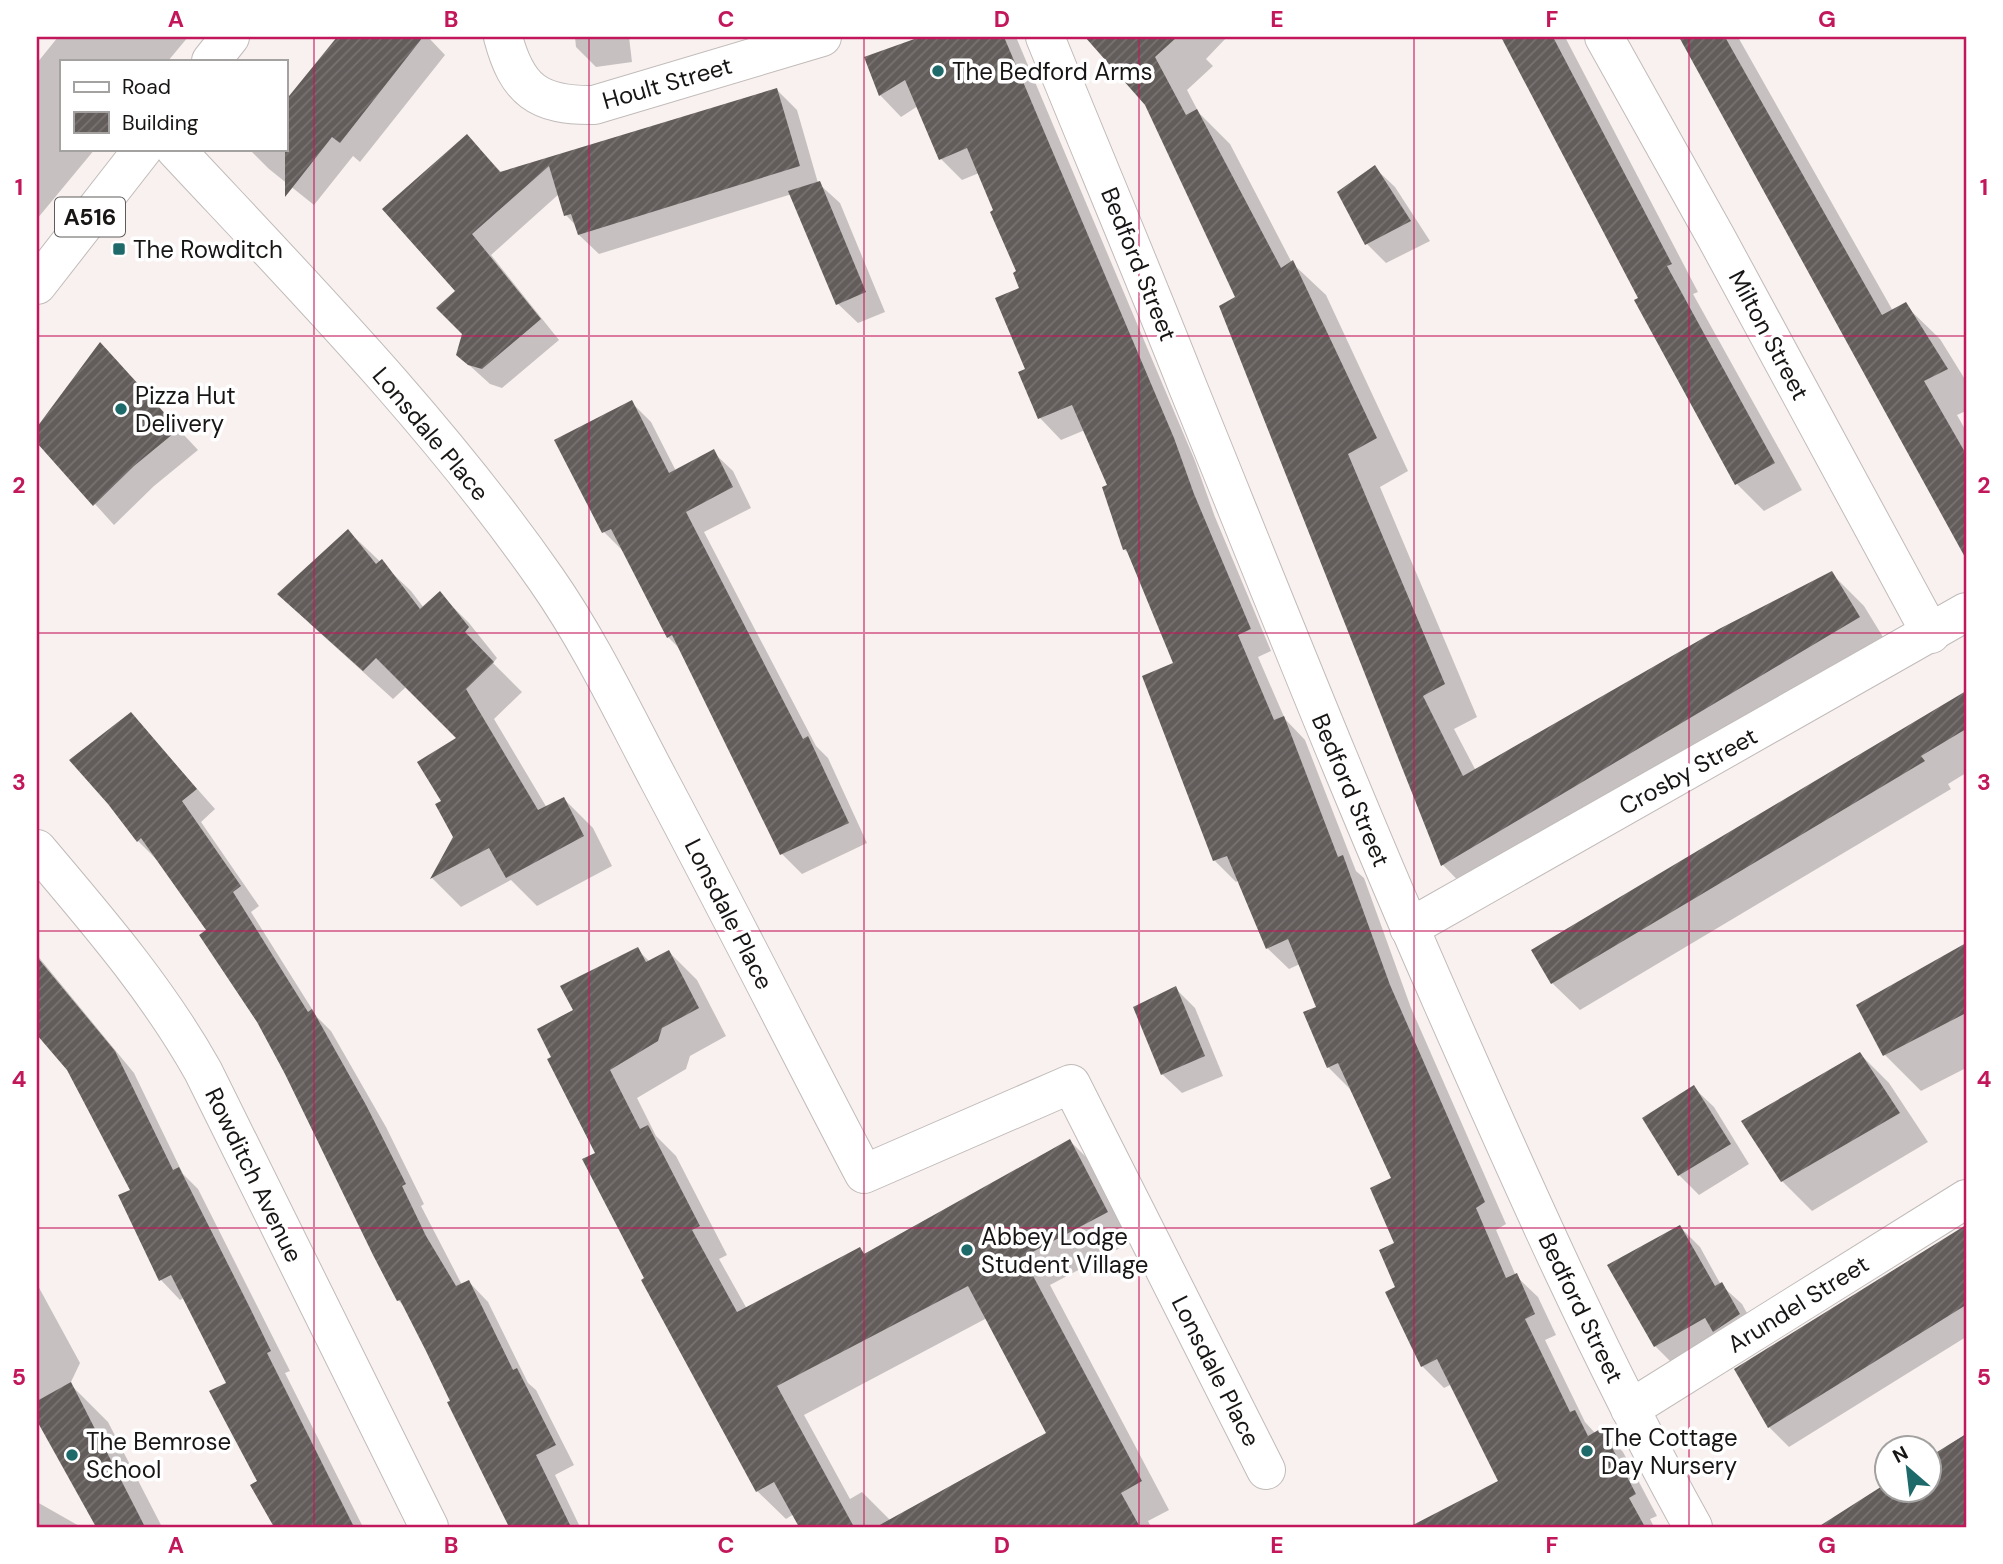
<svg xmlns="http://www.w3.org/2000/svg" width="2003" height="1564" font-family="'DM Sans',sans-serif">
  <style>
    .shadow { fill: #0003; fill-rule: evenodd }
    .building { fill: url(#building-hatch) }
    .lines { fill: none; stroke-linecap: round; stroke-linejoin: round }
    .street-casing { stroke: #c1bbb9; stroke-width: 40 }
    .secondary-casing { stroke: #c1bbb9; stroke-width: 40 }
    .primary-casing { stroke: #c1bbb9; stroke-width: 40 }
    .street { stroke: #fff; stroke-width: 38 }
    .secondary { stroke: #fff; stroke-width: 38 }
    .primary { stroke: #fff; stroke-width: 38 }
    .grid { fill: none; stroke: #c2185b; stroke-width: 2; stroke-opacity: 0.55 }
    .poi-dot { fill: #1e6a6a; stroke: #fff; stroke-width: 2.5 }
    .labels { text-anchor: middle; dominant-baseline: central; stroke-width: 7; stroke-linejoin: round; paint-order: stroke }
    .shield { fill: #fff; stroke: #5d5c5b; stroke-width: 2 }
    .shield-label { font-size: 23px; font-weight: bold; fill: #181615 }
    .poi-label { font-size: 24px; fill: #181615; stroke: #fff; text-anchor: start }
    .street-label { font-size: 24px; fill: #181615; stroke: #fff }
    .neatline { fill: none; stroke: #c2185b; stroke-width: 2.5 }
    .grid-label { font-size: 23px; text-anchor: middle; font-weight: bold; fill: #c2185b }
  </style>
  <defs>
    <pattern id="building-hatch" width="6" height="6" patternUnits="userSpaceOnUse" patternTransform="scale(1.75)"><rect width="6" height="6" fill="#625c5a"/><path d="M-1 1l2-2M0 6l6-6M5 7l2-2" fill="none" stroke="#787372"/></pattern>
  </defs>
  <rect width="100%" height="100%" fill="#f8f1f0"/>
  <g class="shadow">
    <polygon points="58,37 188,37 168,61 61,61 61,149 95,149 37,219 37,63"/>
    <polygon points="339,37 428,37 445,55 360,162 353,156 314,205 269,169 249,149 285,149 285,104"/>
    <polygon points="575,37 629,37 632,62 596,67 576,47"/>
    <polygon points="925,37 1016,37 1195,461 1215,517 1271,651 1258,657 1285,719 1305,740 1356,871 1364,878 1411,1008 1506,1224 1496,1230 1516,1276 1538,1297 1556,1335 1545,1340 1585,1422 1595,1433 1601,1430 1623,1452 1657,1516 1650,1519 1654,1527 1414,1527 1501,1482 1452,1384 1444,1388 1422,1366 1397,1288 1394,1178 1350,1089 1328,1067 1318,1008 1300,964 1289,969 1267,948 1239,880 1236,882 1214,860 1175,664 1130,555 1124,549 1109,486 1085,430 1061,440 1040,418 1020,373 1027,370 1019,272 979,173 962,180 941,159 918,106 901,117 880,95 866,58"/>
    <polygon points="1094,37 1227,37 1206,59 1213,66 1187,90 1199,113 1230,144 1292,263 1326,295 1408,471 1380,487 1477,717 1454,729 1476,771 1831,573 1864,606 1891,650 1475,898 1443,865 1221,307 1237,297 1146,104 1102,53"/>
    <polygon points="1503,37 1565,37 1698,292 1693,294 1802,490 1764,511 1737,484"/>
    <polygon points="1681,37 1738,37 1893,311 1905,305 1940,339 1966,381 1966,411 1957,415 1966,431 1966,549 1959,541"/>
    <polygon points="777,90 797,110 818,183 840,203 885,312 858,323 838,304 792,194 599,254 579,235 577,227 566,215 559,194 491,255 559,340 502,388 490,384 458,355 464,334 458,291 467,136 502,173"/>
    <polygon points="1375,168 1395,187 1430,241 1386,263 1366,243"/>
    <polygon points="100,345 198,450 154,486 114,525 37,440 37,430"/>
    <polygon points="631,402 651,422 676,471 713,452 733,471 751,508 704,532 816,746 828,758 867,843 802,874 782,854 681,650 668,637 624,552 604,532 556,441"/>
    <polygon points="348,531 411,591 424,608 440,594 469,623 497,658 493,663 522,692 494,719 547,808 564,799 593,828 612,866 537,906 511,880 461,907 432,878 455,837 444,802 459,738 407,686 393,699 309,623"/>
    <polygon points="1966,694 1966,773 1948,784 1951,789 1580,1010 1552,983 1534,951"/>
    <polygon points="131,714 215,809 201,822 259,906 251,912 317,1017 331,1031 386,1127 424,1204 421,1206 462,1285 469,1282 488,1302 528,1383 536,1390 574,1465 555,1475 580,1527 510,1527 449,1403 453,1401 407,1309 398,1300 374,1254 259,1021 208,931 158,861 138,841"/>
    <polygon points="1966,945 1966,1068 1921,1091 1885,1055 1858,1006"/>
    <path d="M637,949l13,13 19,-10 28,28 29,56 -36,20 -4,13 -49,29 19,38 20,20 51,99 -8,4 28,50 113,-60 6,6 204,-114 28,28 37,71 -85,45 119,225 -21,11 3,6h-350l-7,-13 -8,5 -29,-28 -111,-212 -49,-126 -44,-96 22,-46zM987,1318l61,115 -157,88 -29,-29 -12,7 -46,-84z"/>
    <polygon points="37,955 134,1073 183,1174 198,1189 290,1371 285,1373 363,1527 275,1527 252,1485 259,1482 228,1384 185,1297 180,1300 161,1280 132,1191 69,1069 37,1033"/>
    <polygon points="1176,989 1195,1008 1223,1076 1182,1093 1162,1074"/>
    <polygon points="1860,1054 1889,1083 1928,1142 1812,1211 1782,1181"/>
    <polygon points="1694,1088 1714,1107 1749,1164 1699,1195 1679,1175"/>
    <polygon points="1680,1227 1700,1247 1721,1285 1742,1304 1759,1335 1675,1366 1655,1346 1610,1265"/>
    <polygon points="1966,1228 1966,1337 1789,1447 1769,1427 1737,1370"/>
    <polygon points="37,1284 80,1363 70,1384 108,1422 162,1527 98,1527 37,1417"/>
    <polygon points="1966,1434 1966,1527 1819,1527 1888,1484 1888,1490 1930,1490 1930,1458"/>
    <polygon points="37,1502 81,1527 37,1527"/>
  </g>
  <g class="building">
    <polygon points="337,37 423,37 340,143 332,137 285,197 285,101"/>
    <polygon points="920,37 1004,37 1174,438 1194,494 1251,629 1238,635 1274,720 1284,716 1338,857 1343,855 1390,985 1485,1202 1476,1208 1506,1278 1517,1273 1535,1314 1525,1319 1570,1412 1575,1410 1588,1436 1602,1428 1636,1494 1629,1498 1645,1527 1409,1527 1498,1481 1437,1359 1421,1367 1385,1292 1395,1287 1379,1250 1394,1243 1370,1188 1391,1178 1338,1063 1327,1068 1303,1012 1316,1007 1288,939 1266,949 1227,856 1213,861 1142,676 1173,663 1126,549 1123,550 1102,487 1107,485 1072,405 1038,419 1018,372 1025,369 995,298 1019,288 1013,273 1016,271 990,212 993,210 967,148 939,160 905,80 879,96 864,57"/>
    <polygon points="1085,37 1177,37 1155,57 1186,115 1197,109 1281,268 1293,260 1377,438 1348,454 1445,684 1423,696 1463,776 1719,629 1832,571 1860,617 1441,866 1219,306 1235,297 1145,105"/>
    <polygon points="1501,37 1553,37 1672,264 1667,266 1775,463 1735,485 1634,300 1638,298"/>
    <polygon points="1679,37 1725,37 1882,315 1906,302 1948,369 1924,381 1966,454 1966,559"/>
    <polygon points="777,88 800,166 578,235 571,214 564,216 549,166 472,234 541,319 482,369 468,365 456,355 462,334 436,308 455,291 382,209 467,134 500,172"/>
    <polygon points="1375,165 1411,221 1365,245 1337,192"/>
    <polygon points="820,181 866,292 836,305 788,191"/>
    <polygon points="100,342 179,429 134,466 93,506 37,443 37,427"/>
    <polygon points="632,400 669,473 714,449 733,487 686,512 803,739 808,736 849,823 780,855 672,635 667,638 611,529 602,533 554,440"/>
    <polygon points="348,529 376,564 382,559 420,609 440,591 469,627 465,632 494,662 466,689 538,810 564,797 584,836 506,878 489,848 430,879 453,837 435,804 441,801 417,762 456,738 376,658 363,671 277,594"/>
    <polygon points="1966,691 1966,729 1921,756 1925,761 1551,984 1531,950"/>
    <polygon points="131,712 197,789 182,801 241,886 233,892 308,1012 312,1009 366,1105 406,1184 402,1186 426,1236 456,1286 469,1280 513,1370 517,1368 556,1445 536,1455 571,1527 509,1527 447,1402 450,1401 426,1351 400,1300 397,1301 373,1255 285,1074 257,1022 199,935 206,930 141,838 137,842 108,804 69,760"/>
    <polygon points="1966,943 1966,1013 1883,1056 1856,1005"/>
    <polygon points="638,947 646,962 669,950 699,1008 662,1028 658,1041 610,1070 640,1129 648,1125 700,1226 692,1230 737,1312 860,1247 864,1254 1070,1139 1108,1212 1023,1257 1142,1481 1121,1493 1140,1527 876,1527 1046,1433 968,1286 777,1386 854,1527 799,1527 774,1482 756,1492 641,1280 644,1278 582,1159 595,1153 547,1059 551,1057 537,1029 573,1010 560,986"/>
    <polygon points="37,957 115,1051 173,1170 179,1167 248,1304 271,1351 267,1353 354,1527 274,1527 250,1485 257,1481 209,1391 226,1383 171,1275 159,1281 118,1195 130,1190 67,1070 37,1035"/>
    <polygon points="1176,986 1205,1056 1161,1075 1133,1007"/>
    <polygon points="1860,1052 1900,1113 1781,1182 1741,1121"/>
    <polygon points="1694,1085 1731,1144 1678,1176 1642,1118"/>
    <polygon points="1680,1225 1715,1286 1722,1282 1740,1314 1713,1332 1705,1318 1654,1347 1607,1265"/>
    <polygon points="1966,1225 1966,1305 1768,1428 1734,1369"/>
    <polygon points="71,1382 145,1527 96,1527 37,1421 37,1401"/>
    <polygon points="1966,1434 1966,1527 1818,1527 1887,1483 1887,1490 1929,1490 1929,1457"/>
  </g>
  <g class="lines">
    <g class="street-casing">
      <g id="street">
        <path d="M503,37c14,53 35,69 91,68l228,-68"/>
        <polyline points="1604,37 1717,239 1931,634"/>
        <path d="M175,149c128,137 263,275 371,430 44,63 77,133 113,201 70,131 136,263 205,394l207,-90 195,386"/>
        <path d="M37,849c60,71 120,140 166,222l226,456"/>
        <polyline points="1409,928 1966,612"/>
        <polyline points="1630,1409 1966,1199"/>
      </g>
    </g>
    <g class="secondary-casing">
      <path id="secondary" d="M1045,37c47,116 96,231 142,348 84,207 166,415 256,619 78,177 156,354 250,523"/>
    </g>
    <g class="primary-casing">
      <g id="primary">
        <polyline points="211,61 230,37"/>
        <polyline points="37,285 143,149"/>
      </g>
    </g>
    <use href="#street" class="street"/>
    <use href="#secondary" class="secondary"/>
    <use href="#primary" class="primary"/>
  </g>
  <path class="grid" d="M314,37v1490M589,37v1490M864,37v1490M1139,37v1490M1414,37v1490M1689,37v1490M37,336h1929M37,633h1929M37,931h1929M37,1228h1929"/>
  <g class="poi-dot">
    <circle cx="938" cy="71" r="7"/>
    <rect x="112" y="242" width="14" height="14" rx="3.5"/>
    <circle cx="121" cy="409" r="7"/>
    <circle cx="967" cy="1250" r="7"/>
    <circle cx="1587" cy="1451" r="7"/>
    <circle cx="72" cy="1455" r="7"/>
  </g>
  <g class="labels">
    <rect class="shield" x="55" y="197.5" width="70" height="39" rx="5"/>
    <g class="shield-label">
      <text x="90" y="217">A516</text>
    </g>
    <g class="poi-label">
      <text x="952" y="71">The Bedford Arms</text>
      <text x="133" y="249">The Rowditch</text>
      <text x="135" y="395">Pizza Hut<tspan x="135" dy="28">Delivery</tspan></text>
      <text x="981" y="1236">Abbey Lodge<tspan x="981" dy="28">Student Village</tspan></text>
      <text x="1601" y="1437">The Cottage<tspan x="1601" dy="28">Day Nursery</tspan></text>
      <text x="86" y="1441">The Bemrose<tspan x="86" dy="28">School</tspan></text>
    </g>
    <g class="street-label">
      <text transform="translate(667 83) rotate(-16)">Hoult Street</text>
      <text transform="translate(1139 264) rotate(68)">Bedford Street</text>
      <text transform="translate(1769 335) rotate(62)">Milton Street</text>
      <text transform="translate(431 434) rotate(50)">Lonsdale Place</text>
      <text transform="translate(1688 771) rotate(-29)">Crosby Street</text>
      <text transform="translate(1351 790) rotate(67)">Bedford Street</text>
      <text transform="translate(729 914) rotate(63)">Lonsdale Place</text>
      <text transform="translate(254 1175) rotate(64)">Rowditch Avenue</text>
      <text transform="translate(1798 1304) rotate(-32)">Arundel Street</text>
      <text transform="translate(1581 1308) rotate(64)">Bedford Street</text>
      <text transform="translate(1216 1371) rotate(63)">Lonsdale Place</text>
    </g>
  </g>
  <rect width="2003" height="1564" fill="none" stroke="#ffffff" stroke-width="77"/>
  <rect x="60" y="60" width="228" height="91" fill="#ffffff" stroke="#a3a2a1" stroke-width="2"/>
  <rect x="74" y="82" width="35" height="10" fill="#ffffff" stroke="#a3a2a1" stroke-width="2"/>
  <text x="122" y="94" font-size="21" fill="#181615">Road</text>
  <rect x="74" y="112" width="35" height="21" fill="url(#building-hatch)" stroke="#a3a2a1" stroke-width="2"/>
  <text x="122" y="130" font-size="21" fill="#181615">Building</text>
  <g transform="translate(1908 1469) rotate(332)"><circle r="33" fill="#ffffff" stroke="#a3a2a1" stroke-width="2"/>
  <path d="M0-5L12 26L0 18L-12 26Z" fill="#1e6a6a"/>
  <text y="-10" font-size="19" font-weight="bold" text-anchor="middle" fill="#181615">N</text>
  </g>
  <rect x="38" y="38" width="1927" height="1488" class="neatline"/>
  <g class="grid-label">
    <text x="176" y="27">A</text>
    <text x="451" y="27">B</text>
    <text x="726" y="27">C</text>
    <text x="1002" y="27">D</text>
    <text x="1277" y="27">E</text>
    <text x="1552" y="27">F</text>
    <text x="1827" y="27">G</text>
    <text x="19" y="195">1</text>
    <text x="1984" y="195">1</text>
    <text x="19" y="493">2</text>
    <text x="1984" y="493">2</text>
    <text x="19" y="790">3</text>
    <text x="1984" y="790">3</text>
    <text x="19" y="1087">4</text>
    <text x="1984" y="1087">4</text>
    <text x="19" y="1385">5</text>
    <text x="1984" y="1385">5</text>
    <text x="176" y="1553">A</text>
    <text x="451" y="1553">B</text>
    <text x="726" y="1553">C</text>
    <text x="1002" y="1553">D</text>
    <text x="1277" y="1553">E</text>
    <text x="1552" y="1553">F</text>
    <text x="1827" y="1553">G</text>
  </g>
</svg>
